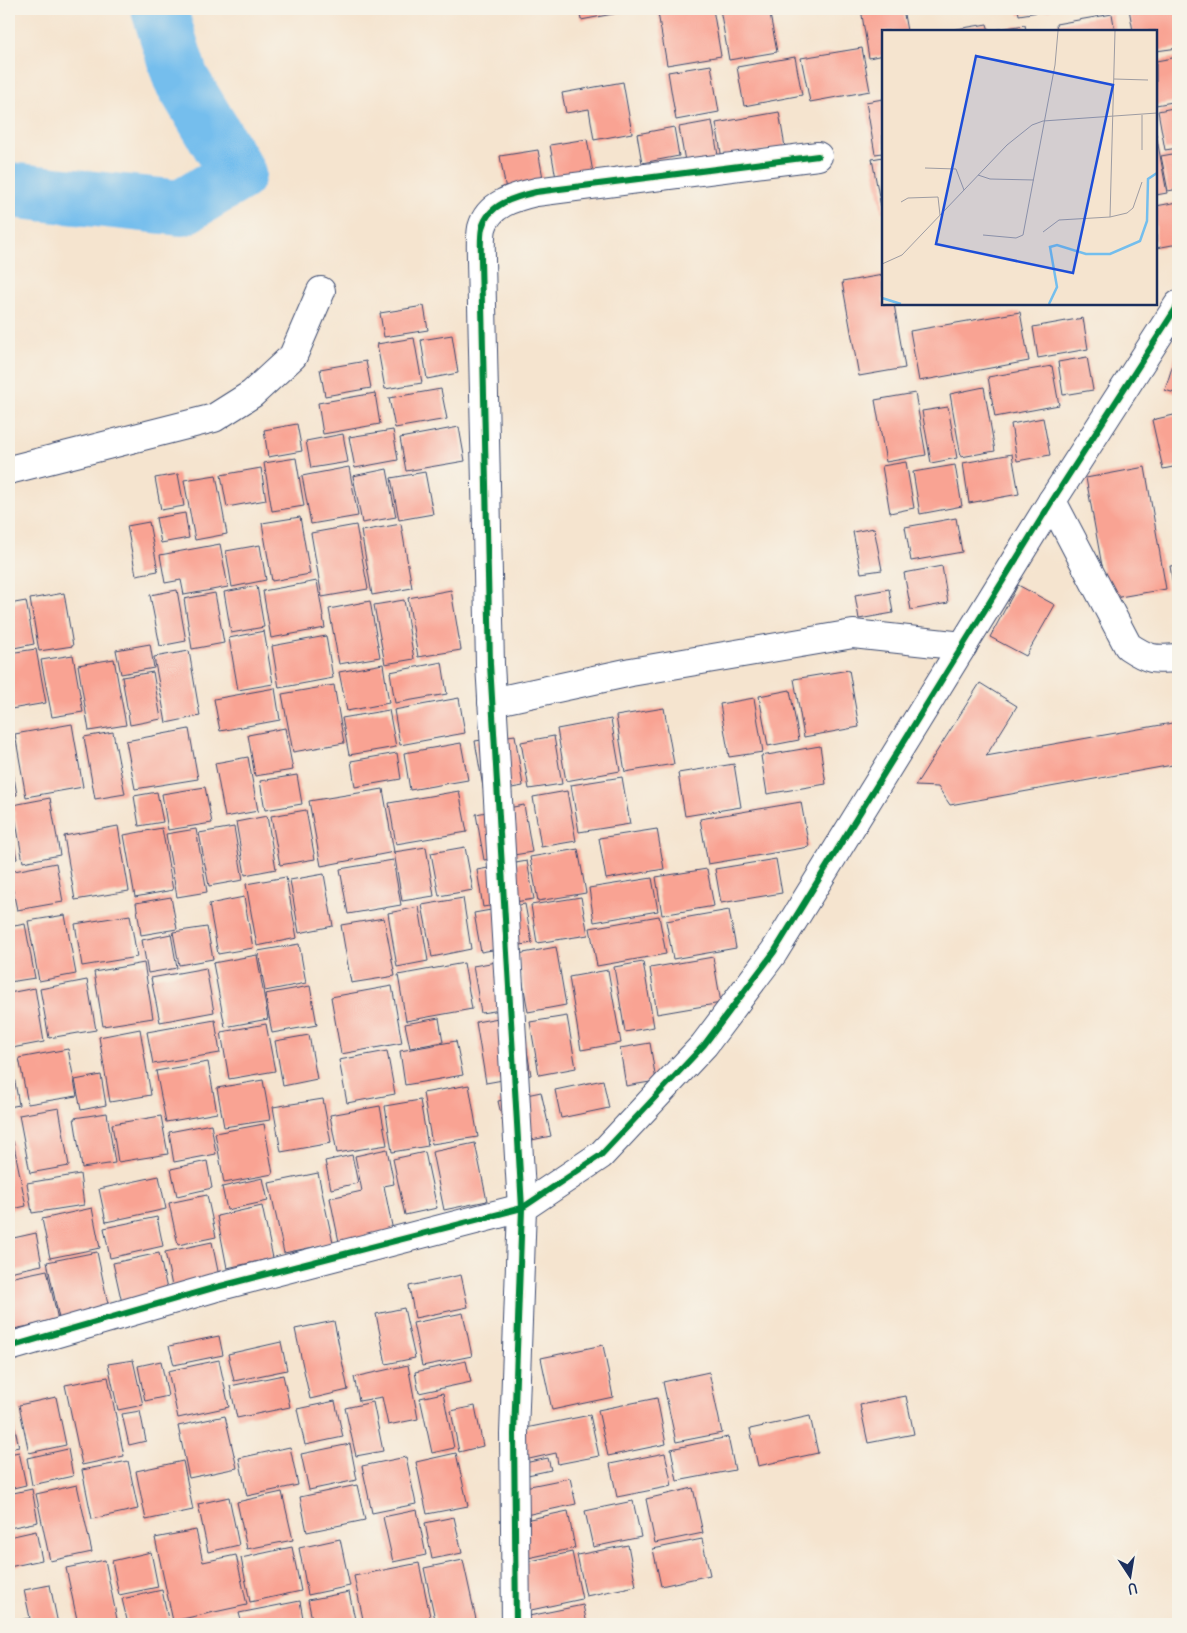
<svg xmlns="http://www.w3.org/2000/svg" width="1187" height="1633" font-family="Delius,sans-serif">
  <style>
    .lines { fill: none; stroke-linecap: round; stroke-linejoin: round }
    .river { stroke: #74beed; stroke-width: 56 }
    .building { fill: #f9a393 }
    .minor-casing { stroke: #3c4a6f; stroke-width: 30 }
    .minor { stroke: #fff; stroke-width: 28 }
    .cycleway-casing { stroke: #f7f3e8; stroke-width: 9 }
    .cycleway { stroke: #00873e; stroke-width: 6 }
    .inset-river { fill: none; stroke: #74beed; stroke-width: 2.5 }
    .inset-road { fill: none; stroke: #9e9ca2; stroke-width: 1 }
    .view { fill: #1d4ed8; fill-opacity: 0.15; stroke: #1d4ed8; stroke-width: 2.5 }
    .inset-edge { fill: none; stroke: #1b2f5e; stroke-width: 2.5 }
  </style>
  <rect width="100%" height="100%" fill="#f7f3e8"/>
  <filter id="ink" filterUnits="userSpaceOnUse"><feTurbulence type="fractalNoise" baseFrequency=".02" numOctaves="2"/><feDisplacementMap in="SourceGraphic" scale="10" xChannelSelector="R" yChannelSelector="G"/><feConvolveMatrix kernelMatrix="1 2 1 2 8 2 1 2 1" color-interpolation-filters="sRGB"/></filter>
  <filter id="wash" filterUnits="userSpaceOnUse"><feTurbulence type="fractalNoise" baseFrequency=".0096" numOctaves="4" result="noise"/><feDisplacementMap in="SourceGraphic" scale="20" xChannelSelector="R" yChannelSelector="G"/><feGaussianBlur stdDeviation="1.12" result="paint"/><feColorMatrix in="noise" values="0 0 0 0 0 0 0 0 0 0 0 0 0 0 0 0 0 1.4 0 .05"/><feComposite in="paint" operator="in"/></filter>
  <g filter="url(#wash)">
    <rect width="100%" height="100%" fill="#f5e4cf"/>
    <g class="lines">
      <polyline class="river" points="9,190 181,208 238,174 181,79 159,9"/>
    </g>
    <g id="blocks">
      <g class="building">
        <polygon points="579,9 634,9 634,10 581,20"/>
        <polygon points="681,9 713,9 721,56 667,65 658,13"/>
        <polygon points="720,9 769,9 777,52 729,60"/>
        <polygon points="861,9 903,9 907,31 883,31 883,55 869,58"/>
        <polygon points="1018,9 1051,9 1051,10 1019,15"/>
        <polygon points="1129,9 1178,9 1178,48 1156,51 1156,31 1133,31"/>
        <polygon points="1112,14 1115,31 1057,31 1056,24"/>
        <polygon points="987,24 989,31 951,31 951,30"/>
        <polygon points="1025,25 1026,31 994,31 994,30"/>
        <polygon points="862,48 870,91 810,102 801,58"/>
        <polygon points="795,57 802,95 744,106 737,67"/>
        <polygon points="1178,57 1178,101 1156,105 1156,61"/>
        <polygon points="711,65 719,112 676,120 668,72"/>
        <polygon points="623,82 632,133 594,140 589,109 566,113 562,93"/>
        <polygon points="883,99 883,153 875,154 866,102"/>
        <polygon points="1178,107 1178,148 1165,150 1158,111"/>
        <polygon points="779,112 785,147 722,159 716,123"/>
        <polygon points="712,121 719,161 686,167 679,127"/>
        <polygon points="674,127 679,156 642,163 637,134"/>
        <polygon points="1156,134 1167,193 1156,195"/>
        <polygon points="587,139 594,178 557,184 550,145"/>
        <polygon points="538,150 544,184 506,190 500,156"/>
        <polygon points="1178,153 1178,189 1168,191 1161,156"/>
        <polygon points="883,157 883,212 882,212 872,159"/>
        <polygon points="1178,202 1178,244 1156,248 1156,206"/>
        <polygon points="883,275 883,304 894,304 905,368 859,376 842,282"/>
        <polygon points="424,306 428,330 384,337 380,313"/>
        <polygon points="1020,312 1029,361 919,381 910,331"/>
        <polygon points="1083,318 1088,349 1038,358 1033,327"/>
        <polygon points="452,335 458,373 427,379 421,340"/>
        <polygon points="414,338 422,383 385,389 377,344"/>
        <polygon points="1178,348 1178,394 1165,390"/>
        <polygon points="1087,357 1093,390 1063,395 1058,362"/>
        <polygon points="366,361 371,388 325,396 320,369"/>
        <polygon points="1052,366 1059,405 995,417 988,377"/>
        <polygon points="984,387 995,451 961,457 950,394"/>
        <polygon points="441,389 447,419 395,428 389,398"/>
        <polygon points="375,393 380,424 323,434 318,403"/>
        <polygon points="915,393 926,455 886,462 875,400"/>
        <polygon points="948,407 957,458 931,463 922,411"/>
        <polygon points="1178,414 1178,466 1163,469 1152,420"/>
        <polygon points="1043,418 1050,455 1017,461 1011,424"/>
        <polygon points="297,424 302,451 268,457 264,430"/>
        <polygon points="459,427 465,461 406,471 400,438"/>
        <polygon points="393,430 398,460 355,468 349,437"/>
        <polygon points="343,434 348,462 311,468 306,441"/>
        <polygon points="1012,454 1019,494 969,503 963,463"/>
        <polygon points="296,458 304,506 272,511 264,463"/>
        <polygon points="906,462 914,508 890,513 882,466"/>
        <polygon points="955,465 962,506 920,514 913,472"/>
        <polygon points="349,467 358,516 311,524 302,476"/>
        <polygon points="1145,467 1166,589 1108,599 1086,478"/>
        <polygon points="261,468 266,500 227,507 221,475"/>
        <polygon points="387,469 396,517 362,523 353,476"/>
        <polygon points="425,472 433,514 399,520 391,478"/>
        <polygon points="178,474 184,506 161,510 155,478"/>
        <polygon points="216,475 227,534 195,540 184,480"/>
        <polygon points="185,513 189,538 161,543 156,518"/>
        <polygon points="300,517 310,574 272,581 262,523"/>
        <polygon points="956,518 962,552 911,561 905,527"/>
        <polygon points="149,522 158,571 136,575 127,526"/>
        <polygon points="401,524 412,588 372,595 361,531"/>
        <polygon points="356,525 368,589 322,597 311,533"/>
        <polygon points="874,528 882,570 861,573 853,532"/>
        <polygon points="220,544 228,587 184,595 181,580 165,583 160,555"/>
        <polygon points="260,545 266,580 232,587 226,551"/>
        <polygon points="1178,565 1178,609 1177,609 1170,566"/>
        <polygon points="942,566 948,603 911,610 904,573"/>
        <polygon points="317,581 325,628 271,638 263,591"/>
        <polygon points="1018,585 1055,605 1026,656 990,637"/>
        <polygon points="257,586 264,627 231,633 224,592"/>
        <polygon points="889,589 893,613 859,619 855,595"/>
        <polygon points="177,590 186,641 160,646 150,595"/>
        <polygon points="451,590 461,650 418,657 408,598"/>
        <polygon points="64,593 73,646 39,651 30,599"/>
        <polygon points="215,593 224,643 192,649 184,599"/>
        <polygon points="404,600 414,659 385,664 374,605"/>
        <polygon points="26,601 34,644 9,649 9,604"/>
        <polygon points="370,601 380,657 339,664 329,609"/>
        <polygon points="264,631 273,684 238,690 229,638"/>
        <polygon points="326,636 333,678 279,688 272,646"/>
        <polygon points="150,644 154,668 121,674 116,650"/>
        <polygon points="36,649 46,703 11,709 9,694 9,653"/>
        <polygon points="189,651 200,716 166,723 154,657"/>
        <polygon points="73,655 83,712 52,717 41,660"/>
        <polygon points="114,659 126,725 89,731 78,665"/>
        <polygon points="442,662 447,694 395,703 390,672"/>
        <polygon points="383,664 389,703 347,711 339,672"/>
        <polygon points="849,670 859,727 804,737 794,679"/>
        <polygon points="153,672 161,719 130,725 122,677"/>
        <polygon points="980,683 1017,706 986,756 1178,722 1178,764 950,805 938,787 915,786"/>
        <polygon points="334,685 344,743 293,752 282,694"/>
        <polygon points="275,688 280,720 220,731 214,699"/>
        <polygon points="790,690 799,740 768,746 759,696"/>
        <polygon points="459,698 465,733 400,745 394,710"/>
        <polygon points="754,698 763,752 729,757 720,704"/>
        <polygon points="664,708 674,764 625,772 616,716"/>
        <polygon points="389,710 396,747 349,755 342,718"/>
        <polygon points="611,719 620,771 566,781 557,729"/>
        <polygon points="72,724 83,787 26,797 15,734"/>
        <polygon points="285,728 293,770 255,776 248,735"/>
        <polygon points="189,729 198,779 135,789 126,741"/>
        <polygon points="113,732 125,794 95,799 84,737"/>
        <polygon points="515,735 523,786 484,793 475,741"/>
        <polygon points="554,736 562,784 529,789 521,742"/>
        <polygon points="461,743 468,780 410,790 404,753"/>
        <polygon points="820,746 826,784 767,794 761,756"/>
        <polygon points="397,753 401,779 355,787 351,761"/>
        <polygon points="248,757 258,811 225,817 215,763"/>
        <polygon points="9,760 11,760 17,795 9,796"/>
        <polygon points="734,764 741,807 685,816 678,773"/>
        <polygon points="297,775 302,804 265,810 260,781"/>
        <polygon points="622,777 630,824 579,832 571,785"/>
        <polygon points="205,787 212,823 168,830 162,794"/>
        <polygon points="383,789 394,852 426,847 434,896 402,901 394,852 321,866 309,801"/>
        <polygon points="459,791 467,832 396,844 389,803"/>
        <polygon points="567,791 576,841 541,847 533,797"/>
        <polygon points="157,792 163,822 139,826 134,796"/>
        <polygon points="50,798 60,855 23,862 13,805"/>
        <polygon points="801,802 809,847 708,864 700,819"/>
        <polygon points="524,805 532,852 484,860 476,814"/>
        <polygon points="306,810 315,859 280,865 271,816"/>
        <polygon points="267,816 276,869 245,875 236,822"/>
        <polygon points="9,819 17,859 9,861"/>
        <polygon points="118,826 129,891 75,900 64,836"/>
        <polygon points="234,827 243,880 209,886 199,833"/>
        <polygon points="162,828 173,890 135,897 124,835"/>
        <polygon points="196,829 207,892 177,897 166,834"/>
        <polygon points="657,829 664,869 606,879 599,838"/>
        <polygon points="465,847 473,890 439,896 431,853"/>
        <polygon points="578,849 586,893 538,901 530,857"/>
        <polygon points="776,859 782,893 721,903 715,869"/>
        <polygon points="393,860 401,905 348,914 340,869"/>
        <polygon points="527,861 534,899 483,907 477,870"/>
        <polygon points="56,863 63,902 17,910 9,872"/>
        <polygon points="707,869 714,906 662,915 656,877"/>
        <polygon points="324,874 333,926 299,933 290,880"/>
        <polygon points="286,877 297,938 257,946 246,884"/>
        <polygon points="652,878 658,911 594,922 589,888"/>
        <polygon points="171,897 177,929 141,935 136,903"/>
        <polygon points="244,897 253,948 218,954 209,904"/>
        <polygon points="581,897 588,935 537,943 531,905"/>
        <polygon points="463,898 471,949 432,957 422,905"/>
        <polygon points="525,904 532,943 481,952 474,913"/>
        <polygon points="419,907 428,961 397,967 388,913"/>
        <polygon points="729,910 736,948 673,959 666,921"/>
        <polygon points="65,915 76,974 39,981 28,921"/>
        <polygon points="130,915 137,957 82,966 75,924"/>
        <polygon points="659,916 666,954 597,966 590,928"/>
        <polygon points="384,918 395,976 351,983 341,925"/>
        <polygon points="25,924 35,978 9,982 9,927"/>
        <polygon points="207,927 213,959 179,965 173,932"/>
        <polygon points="171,934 177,968 148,973 142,940"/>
        <polygon points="299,944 306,983 265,991 258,951"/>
        <polygon points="556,947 566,1005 528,1012 518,954"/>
        <polygon points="257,955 268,1019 225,1027 213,963"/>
        <polygon points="713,957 721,1003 657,1014 650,968"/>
        <polygon points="513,959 521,1007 481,1013 473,966"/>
        <polygon points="643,962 654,1027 625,1032 614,967"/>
        <polygon points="144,963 153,1018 103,1026 94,972"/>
        <polygon points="464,963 472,1009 406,1021 398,975"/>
        <polygon points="206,968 214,1012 160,1022 151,978"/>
        <polygon points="608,970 621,1043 581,1050 569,977"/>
        <polygon points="87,980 96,1030 49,1038 40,989"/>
        <polygon points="310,986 317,1025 272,1033 265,994"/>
        <polygon points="392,986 402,1043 341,1054 331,997"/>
        <polygon points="35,988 44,1042 12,1048 9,1026 9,993"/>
        <polygon points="521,1014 531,1075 486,1083 476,1022"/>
        <polygon points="567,1016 576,1068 539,1075 530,1022"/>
        <polygon points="439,1018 443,1042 410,1048 405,1024"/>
        <polygon points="215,1020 220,1053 153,1064 147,1032"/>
        <polygon points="266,1024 275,1071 229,1079 221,1032"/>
        <polygon points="140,1029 151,1095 110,1102 99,1037"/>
        <polygon points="309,1035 317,1079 283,1086 275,1041"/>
        <polygon points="456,1041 463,1075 405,1085 400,1051"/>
        <polygon points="650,1043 656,1081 626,1086 620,1048"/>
        <polygon points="9,1048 19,1105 9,1107"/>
        <polygon points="68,1049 77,1096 28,1104 19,1058"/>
        <polygon points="387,1051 395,1094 347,1103 339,1060"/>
        <polygon points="208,1062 217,1113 166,1122 156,1071"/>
        <polygon points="101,1075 106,1105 81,1110 75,1080"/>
        <polygon points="263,1080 270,1120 224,1127 217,1088"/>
        <polygon points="603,1080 609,1108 561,1118 555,1090"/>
        <polygon points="469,1085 478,1137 432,1144 423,1093"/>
        <polygon points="541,1092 551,1136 508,1145 498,1101"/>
        <polygon points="323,1099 331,1143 281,1152 273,1107"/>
        <polygon points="420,1100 428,1146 392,1152 385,1106"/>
        <polygon points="380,1106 387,1145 337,1153 330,1115"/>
        <polygon points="59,1108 69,1166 30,1173 19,1115"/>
        <polygon points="107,1113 115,1163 82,1168 74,1118"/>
        <polygon points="161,1116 168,1154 118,1162 112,1124"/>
        <polygon points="211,1124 216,1154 174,1162 169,1132"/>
        <polygon points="264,1124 273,1174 224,1183 215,1133"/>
        <polygon points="13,1141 26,1206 9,1210 9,1142"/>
        <polygon points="475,1143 487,1201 444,1210 432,1152"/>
        <polygon points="387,1149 394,1184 384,1186 393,1231 339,1242 330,1198 362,1191 355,1156"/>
        <polygon points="425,1152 437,1208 405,1215 393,1159"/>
        <polygon points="352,1155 358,1183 331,1189 325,1161"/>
        <polygon points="207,1161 212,1188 177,1196 171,1169"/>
        <polygon points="318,1173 333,1243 284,1253 269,1183"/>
        <polygon points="80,1174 84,1205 32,1213 27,1183"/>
        <polygon points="159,1176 166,1209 106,1222 99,1189"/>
        <polygon points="263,1178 268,1201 227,1210 222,1187"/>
        <polygon points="207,1195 216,1237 178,1245 169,1203"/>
        <polygon points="262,1206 273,1258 227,1268 217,1216"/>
        <polygon points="92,1208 100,1248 50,1258 42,1219"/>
        <polygon points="157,1217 163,1246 110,1258 104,1228"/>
        <polygon points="36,1233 42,1265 9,1272 9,1239"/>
        <polygon points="212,1242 220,1281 173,1291 165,1252"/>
        <polygon points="97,1252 110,1313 60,1323 47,1262"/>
        <polygon points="159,1253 168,1294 122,1303 113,1263"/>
        <polygon points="47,1270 58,1320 9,1330 9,1278"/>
        <polygon points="461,1275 468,1307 415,1318 409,1286"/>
        <polygon points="404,1308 415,1358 386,1364 376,1314"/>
        <polygon points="463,1313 472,1356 422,1366 413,1323"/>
        <polygon points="334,1321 348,1390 310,1399 295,1329"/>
        <polygon points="219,1336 223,1355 174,1365 169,1346"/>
        <polygon points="281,1342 287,1370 234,1381 228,1354"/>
        <polygon points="603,1345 613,1397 552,1410 541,1358"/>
        <polygon points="133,1360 143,1405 118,1410 108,1364"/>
        <polygon points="219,1360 229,1407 178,1418 168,1371"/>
        <polygon points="161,1361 168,1396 145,1401 138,1366"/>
        <polygon points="466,1361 471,1382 419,1393 415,1372"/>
        <polygon points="408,1365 418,1419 388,1425 382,1397 359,1401 354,1377"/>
        <polygon points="709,1372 722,1433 676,1442 663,1382"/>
        <polygon points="283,1375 290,1407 237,1418 230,1386"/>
        <polygon points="108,1377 124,1456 82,1465 65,1385"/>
        <polygon points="443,1393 454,1448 432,1453 420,1398"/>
        <polygon points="906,1396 914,1434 868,1443 860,1405"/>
        <polygon points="56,1397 66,1445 29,1453 19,1405"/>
        <polygon points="657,1398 666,1444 608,1456 598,1410"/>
        <polygon points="335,1401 343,1437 305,1445 297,1409"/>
        <polygon points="9,1402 19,1447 9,1449"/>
        <polygon points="373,1402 383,1451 356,1456 345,1408"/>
        <polygon points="475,1406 483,1446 459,1452 451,1411"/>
        <polygon points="140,1411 146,1441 129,1445 122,1414"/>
        <polygon points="590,1415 599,1456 558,1464 556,1453 507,1464 501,1433"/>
        <polygon points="225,1416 237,1468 189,1478 178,1426"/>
        <polygon points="810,1416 818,1453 758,1466 750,1429"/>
        <polygon points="728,1437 735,1470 677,1481 671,1449"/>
        <polygon points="350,1444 357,1480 309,1490 301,1454"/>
        <polygon points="290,1447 298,1485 247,1496 239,1458"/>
        <polygon points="68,1449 73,1476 32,1485 27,1458"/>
        <polygon points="19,1452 26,1485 9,1489 9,1454"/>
        <polygon points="456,1453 468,1506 427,1514 416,1462"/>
        <polygon points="665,1453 672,1486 617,1497 610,1464"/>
        <polygon points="406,1457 416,1504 372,1513 362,1466"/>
        <polygon points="548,1458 551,1470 509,1479 506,1467"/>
        <polygon points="128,1461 138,1509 92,1519 82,1470"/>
        <polygon points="183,1461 193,1510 146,1520 136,1471"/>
        <polygon points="570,1478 576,1504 526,1515 520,1488"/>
        <polygon points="77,1485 92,1552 50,1561 36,1494"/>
        <polygon points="357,1485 365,1520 307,1532 300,1497"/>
        <polygon points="693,1488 703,1533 655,1543 646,1499"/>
        <polygon points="32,1489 38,1522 9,1528 9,1494"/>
        <polygon points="282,1492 293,1540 247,1549 237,1502"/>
        <polygon points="229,1497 239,1545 208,1552 198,1504"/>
        <polygon points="633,1501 641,1537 593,1547 585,1511"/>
        <polygon points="417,1510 426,1555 393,1562 383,1517"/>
        <polygon points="568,1511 575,1548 514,1561 506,1524"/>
        <polygon points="454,1517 462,1553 432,1559 425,1523"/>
        <polygon points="196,1530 203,1562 236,1555 247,1605 173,1621 155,1538"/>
        <polygon points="36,1531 42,1560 9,1567 9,1537"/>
        <polygon points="340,1539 350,1586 308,1595 299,1548"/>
        <polygon points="702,1539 710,1575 661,1586 653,1549"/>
        <polygon points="628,1545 636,1586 586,1596 577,1555"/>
        <polygon points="292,1547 301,1591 250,1602 241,1558"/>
        <polygon points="151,1552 158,1587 119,1595 112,1561"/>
        <polygon points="572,1552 582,1599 522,1612 512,1565"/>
        <polygon points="105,1560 118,1624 78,1624 66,1568"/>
        <polygon points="463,1560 477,1624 436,1624 424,1568"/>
        <polygon points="419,1563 431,1621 415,1624 364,1624 354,1576"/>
        <polygon points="50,1585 58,1624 9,1624 9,1622 30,1618 24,1590"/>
        <polygon points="162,1590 169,1624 128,1624 122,1599"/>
        <polygon points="349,1592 356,1624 313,1624 308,1600"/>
        <polygon points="300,1601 304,1624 242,1624 239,1613"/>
        <polygon points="583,1605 587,1624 526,1624 524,1617"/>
      </g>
    </g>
  </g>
  <g filter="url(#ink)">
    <use href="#blocks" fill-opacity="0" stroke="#3c4a6f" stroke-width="1"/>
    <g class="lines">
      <g class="minor-casing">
        <g id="minor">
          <polyline points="9,470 214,418 252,394 293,356 321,291"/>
          <path d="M1052,501l76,145c21,14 26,14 50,12"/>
          <polyline points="492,702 631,672 853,634 963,646"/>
          <polyline points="9,1347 213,1288 522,1208 601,1155 704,1045 774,952 1052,501 1178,305"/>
          <path d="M516,1624l-2,-190 8,-226 -32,-544 -9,-404c0,-10 -1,-22 1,-32 6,-24 33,-31 54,-36l282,-36"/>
        </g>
      </g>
      <use href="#minor" class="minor"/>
      <g class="cycleway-casing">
        <g id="cycleway">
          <polyline points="9,1347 213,1288 522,1208 601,1155 704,1045 774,952 1052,501 1178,305"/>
          <path d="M516,1624l-2,-190 8,-226 -32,-544 -9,-404c0,-10 -1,-22 1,-32 6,-24 33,-31 54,-36l282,-36"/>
        </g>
      </g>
      <use href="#cycleway" class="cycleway"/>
    </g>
  </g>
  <g transform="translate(882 30)">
    <rect width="275" height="275" fill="#f5e4cf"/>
    <path class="inset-river" d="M0,268l19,6M167,274l8,-17 -7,-40 7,-2 29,9h24l30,-13 7,-20 1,-42 9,-6"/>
    <path class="inset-road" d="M232,49l34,1M260,120v-35M43,138l31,1 8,21M96,145l12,4 44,1M19,172l7,-4 30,-1 2,18M228,187l17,-4 6,-5 9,-26M161,202l16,-12 51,-3 5,-186M101,205l33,3 7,-3 32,-170 3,-34M0,234l20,-9 105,-110 25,-20 11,-4 114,-8"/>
    <path class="view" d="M94,26l137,29 -40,188 -137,-29z"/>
    <rect width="275" height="275" class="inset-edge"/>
  </g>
  <rect width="1187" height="1633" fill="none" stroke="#f7f3e8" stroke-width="30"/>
  <g transform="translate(1130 1576) rotate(168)" stroke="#f7f3e8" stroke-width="4" paint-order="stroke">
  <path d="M0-4L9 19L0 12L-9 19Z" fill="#1b2f5e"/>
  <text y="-8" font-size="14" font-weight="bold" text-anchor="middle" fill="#1b2f5e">U</text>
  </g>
</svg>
